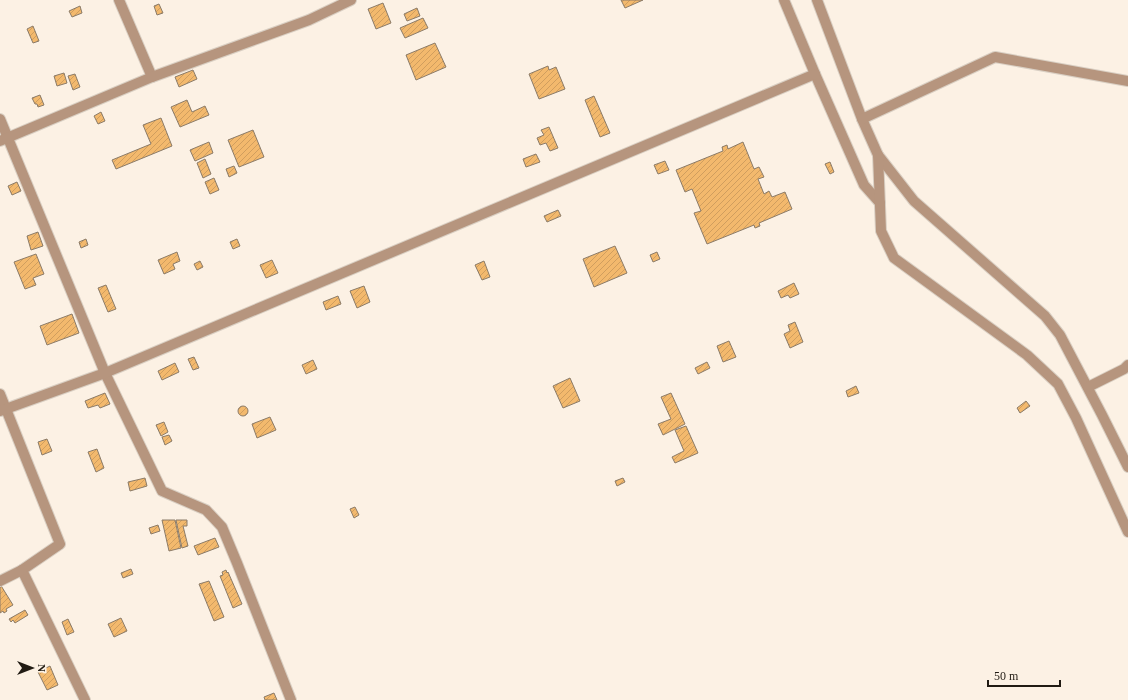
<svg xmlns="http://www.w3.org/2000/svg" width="1128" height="700" font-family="Georgia,serif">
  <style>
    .building { fill: url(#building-hatch); stroke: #8b7b68 }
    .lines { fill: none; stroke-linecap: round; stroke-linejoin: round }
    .minor-casing { stroke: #d9cfc3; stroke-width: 12 }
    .minor { stroke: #b6957e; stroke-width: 10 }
  </style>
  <defs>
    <pattern id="building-hatch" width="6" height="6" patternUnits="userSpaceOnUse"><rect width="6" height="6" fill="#f3b96d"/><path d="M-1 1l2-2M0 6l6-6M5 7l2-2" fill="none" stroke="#d09e5e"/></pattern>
  </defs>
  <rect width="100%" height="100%" fill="#fcf1e4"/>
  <g class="building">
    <polygon points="621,0 643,0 625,8"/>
    <polygon points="383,3 391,23 376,29 368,9"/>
    <polygon points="159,4 163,13 157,15 154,6"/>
    <polygon points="80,6 82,13 72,17 69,11"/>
    <polygon points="417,8 420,16 407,21 404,14"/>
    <polygon points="423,18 428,28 405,38 400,28"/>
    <polygon points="33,26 39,41 33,43 27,29"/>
    <polygon points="435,43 446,67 416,80 406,55"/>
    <polygon points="548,66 549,70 556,67 565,89 539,99 529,74"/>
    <polygon points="193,70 197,79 179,87 175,77"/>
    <polygon points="64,73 67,83 57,86 54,76"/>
    <polygon points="75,74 80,87 73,90 68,76"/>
    <polygon points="40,95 44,105 38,107 37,104 35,104 32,98"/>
    <polygon points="594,96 610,133 600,137 585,100"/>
    <polygon points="187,100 192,112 205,106 209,115 180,127 171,107"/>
    <polygon points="101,112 105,121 98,124 94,116"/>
    <polygon points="161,118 172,146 116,169 112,160 151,144 143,125"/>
    <polygon points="549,127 558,148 550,151 546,143 540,145 537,138 544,135 541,130"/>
    <polygon points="253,130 264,157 239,167 228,140"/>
    <polygon points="209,142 213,153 195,161 190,150"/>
    <polygon points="743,142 754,169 759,167 764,177 758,179 764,194 769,191 772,197 785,192 792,209 759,223 760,226 755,228 754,225 707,244 694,213 701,211 692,189 685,192 676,170 723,151 722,147 727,145 728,149"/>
    <polygon points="536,154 540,162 526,167 523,159"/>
    <polygon points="205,159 211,174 203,178 197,163"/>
    <polygon points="665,161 669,170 658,174 654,165"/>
    <polygon points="830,162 834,172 830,174 825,164"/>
    <polygon points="234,166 237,173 229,177 226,169"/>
    <polygon points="214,178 219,190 210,194 205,182"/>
    <polygon points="17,182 21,191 12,195 8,186"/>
    <polygon points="558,210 561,216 547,222 544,216"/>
    <polygon points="38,232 43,246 31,250 27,236"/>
    <polygon points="86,239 88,245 81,248 79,242"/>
    <polygon points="237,239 240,246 233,249 230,242"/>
    <polygon points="615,246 627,273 594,287 583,259"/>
    <polygon points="177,252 180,261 173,264 175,269 164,274 158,260"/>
    <polygon points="657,252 660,259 653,262 650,255"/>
    <polygon points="36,254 44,274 33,278 36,285 25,289 14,262"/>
    <polygon points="272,260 278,273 266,278 260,265"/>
    <polygon points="200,261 203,267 197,270 194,264"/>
    <polygon points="484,261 490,277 482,280 475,265"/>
    <polygon points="794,283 799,294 790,298 788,295 781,298 778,291"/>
    <polygon points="106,285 116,309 108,312 98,288"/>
    <polygon points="364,286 370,302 357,308 350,291"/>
    <polygon points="338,296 341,304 326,310 323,302"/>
    <polygon points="72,314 79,333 47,345 40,326"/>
    <polygon points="795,322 803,342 790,348 784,334 790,331 788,325"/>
    <polygon points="729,341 736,357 723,362 717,346"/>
    <polygon points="194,357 199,368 193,370 188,359"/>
    <polygon points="313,360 317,369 306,374 302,365"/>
    <polygon points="707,362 710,368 698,374 695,368"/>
    <polygon points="175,363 179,372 162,380 158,371"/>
    <polygon points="570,378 580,401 563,408 553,386"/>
    <polygon points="856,386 859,393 848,397 846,391"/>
    <polygon points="105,393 110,404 100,408 98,405 88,408 85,401"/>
    <polygon points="671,393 685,424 663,435 658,424 671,419 661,397"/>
    <polygon points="1026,401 1030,406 1020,413 1017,408"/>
    <circle cx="243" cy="411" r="5"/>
    <polygon points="270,417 276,430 257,438 252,424"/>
    <polygon points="164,422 168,432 161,436 156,425"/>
    <polygon points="686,426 698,453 675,463 672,457 684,451 675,430"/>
    <polygon points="169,435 172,441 165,445 162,437"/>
    <polygon points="47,439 52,451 42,455 38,442"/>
    <polygon points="97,449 104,468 96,472 88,452"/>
    <polygon points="145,478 147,486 130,491 128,482"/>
    <polygon points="623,478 625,482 617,486 615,481"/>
    <polygon points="355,507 359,515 354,518 350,509"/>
    <polygon points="162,520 175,520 181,548 169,551"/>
    <polygon points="176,520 187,520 187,526 183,526 188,546 182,548"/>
    <polygon points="158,525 160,531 151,534 149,528"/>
    <polygon points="215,538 219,547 198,555 194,546"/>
    <polygon points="131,569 133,574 123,578 121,573"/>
    <polygon points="226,570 227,573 228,572 242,604 233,608 220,576 223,575 222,572"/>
    <polygon points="209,581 224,617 214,621 199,584"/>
    <polygon points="0,584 13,605 6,609 7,611 4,613 3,611 0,613"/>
    <polygon points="25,610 28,615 15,623 13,620 11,622 9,619"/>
    <polygon points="121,618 127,631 114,637 108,624"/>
    <polygon points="68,619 74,632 67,635 62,622"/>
    <polygon points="50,666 58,685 47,690 38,672"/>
    <polygon points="274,693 277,700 265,700 264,697"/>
  </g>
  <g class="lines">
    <g class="minor-casing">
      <g id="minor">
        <polyline points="119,0 152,77"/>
        <polyline points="784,0 815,74 864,185 880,203"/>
        <polyline points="817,0 862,119 878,155 914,201 1045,316 1060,335 1102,415 1128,467"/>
        <polyline points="0,119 105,373 162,491 206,510 222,527 237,563 291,700"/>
        <polyline points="862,119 995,57 1128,81"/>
        <polyline points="0,141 152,77 309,20 351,0"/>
        <polyline points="878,155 881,231 894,258 1027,355 1058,384 1076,418 1128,532"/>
        <polyline points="1088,387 1124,369 1128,365"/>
        <polyline points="0,394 60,544 22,570 85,700"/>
        <polyline points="0,411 105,373 815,74"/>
        <polyline points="0,581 22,570"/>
      </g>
    </g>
    <use href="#minor" class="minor"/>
  </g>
  <g transform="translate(32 668) rotate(90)" stroke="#fcf1e4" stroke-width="3" paint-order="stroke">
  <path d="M0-3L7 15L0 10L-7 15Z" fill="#211b13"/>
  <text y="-6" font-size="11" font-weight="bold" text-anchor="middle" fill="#211b13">N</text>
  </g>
  <path d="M988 680v6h72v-6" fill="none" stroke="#211b13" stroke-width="2"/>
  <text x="994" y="680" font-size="12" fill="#211b13" stroke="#fcf1e4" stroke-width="3" paint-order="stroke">50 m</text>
</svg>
